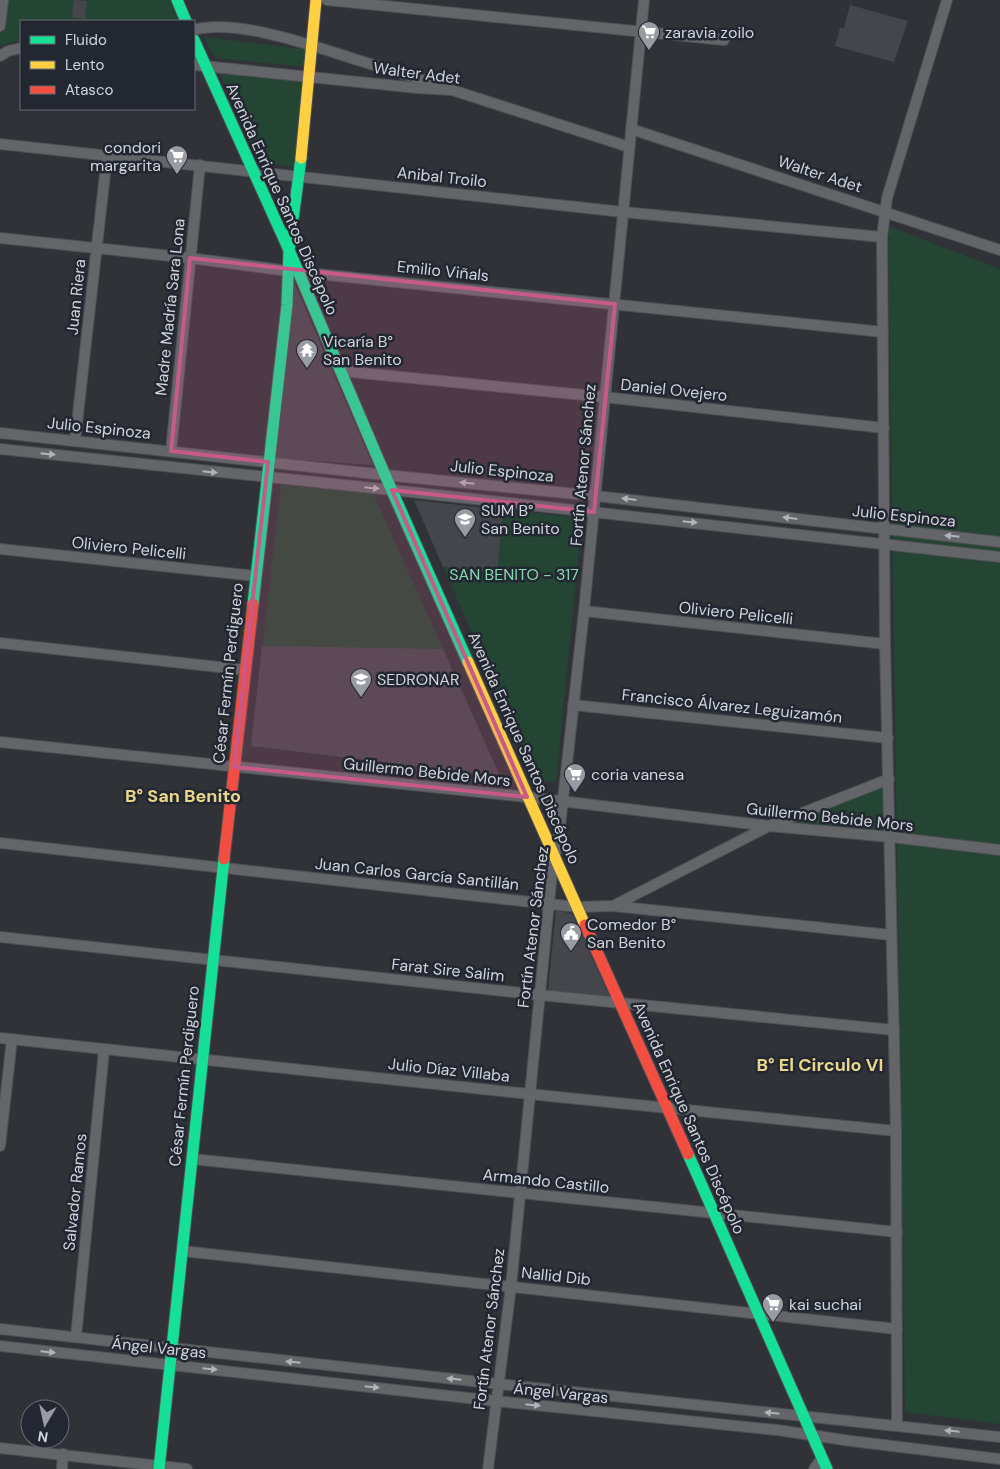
<svg xmlns="http://www.w3.org/2000/svg" width="1000" height="1469" font-family="'DM Sans',sans-serif">
  <style>
    .green { fill: #244534 }
    .building { fill: #44464c }
    .lines { fill: none; stroke-linecap: round; stroke-linejoin: round }
    .street-casing { stroke: #4e4f54; stroke-width: 12 }
    .fast-casing { stroke: #4e4f54; stroke-width: 13 }
    .slow-casing { stroke: #4e4f54; stroke-width: 13 }
    .jam-casing { stroke: #4e4f54; stroke-width: 13 }
    .street { stroke: #636569; stroke-width: 10 }
    .fast { stroke: #16e098; stroke-width: 11 }
    .slow { stroke: #ffcf43; stroke-width: 11 }
    .jam { stroke: #f24e42; stroke-width: 11 }
    .oneway { fill: #b0b3b9 }
    .marked { fill: #c75a88; fill-opacity: 0.2; stroke: #c75a88; stroke-width: 4; stroke-linejoin: round }
    .labels { text-anchor: middle; dominant-baseline: central; stroke-width: 5; stroke-linejoin: round; paint-order: stroke }
    .poi-label { font-size: 16px; fill: #d1d4db; stroke: #232732; text-anchor: start }
    .street-label { font-size: 16px; fill: #d1d4db; stroke: #232732 }
    .park-label { font-size: 16px; fill: #8ad9ac; stroke: #232732 }
    .neighbourhood-label { font-size: 18px; font-weight: bold; fill: #e8d789; stroke: #232732 }
  </style>
  <rect width="100%" height="100%" fill="#303238"/>
  <g class="green">
    <polygon points="3,0 169,0 178,21 21,21 21,40 0,46 0,9"/>
    <polygon points="204,37 308,50 306,67 215,58"/>
    <polygon points="219,71 308,79 297,167 257,162"/>
    <polygon points="888,226 1000,269 1000,1424 905,1412"/>
    <polygon points="281,485 373,493 500,776 251,746"/>
    <polygon points="414,500 582,518 556,782 536,780"/>
    <polygon points="885,782 887,833 783,824"/>
  </g>
  <g class="building">
    <polygon points="74,0 87,1 85,19 72,17"/>
    <polygon points="850,5 908,21 894,62 835,46 840,28 844,28"/>
    <polygon points="293,280 373,465 273,458"/>
    <polygon points="414,500 503,510 497,573 443,567"/>
    <polygon points="262,646 443,649 500,776 251,746"/>
    <polygon points="556,910 572,914 611,999 548,991"/>
  </g>
  <g class="lines">
    <g class="street-casing">
      <g id="street">
        <polyline points="327,0 724,40"/>
        <polyline points="0,26 3,0"/>
        <path d="M194,30c40,-12 117,15 157,28 29,9 58,18 88,27"/>
        <polyline points="0,56 8,51 21,48"/>
        <polyline points="194,65 417,88 452,90 629,147"/>
        <polyline points="631,129 1000,250"/>
        <polyline points="0,144 623,212 882,237"/>
        <polyline points="0,238 190,258 289,271 883,332"/>
        <polyline points="341,371 604,397 884,428"/>
        <polyline points="0,433 385,475 596,496 1000,542"/>
        <polyline points="75,441 107,156"/>
        <polyline points="0,449 392,490 1000,557"/>
        <polyline points="171,451 200,165"/>
        <polyline points="0,549 256,576"/>
        <polyline points="584,611 885,644"/>
        <polyline points="0,643 246,670"/>
        <polyline points="573,705 888,738"/>
        <polyline points="0,742 527,797 769,826 891,837 1000,850"/>
        <polyline points="0,843 549,904 577,907 613,906 891,935"/>
        <polyline points="613,906 769,826 889,779"/>
        <polyline points="0,937 540,995 894,1030"/>
        <polyline points="0,1038 529,1094 896,1131"/>
        <polyline points="0,1146 12,1039"/>
        <polyline points="192,1159 897,1232"/>
        <polyline points="182,1251 897,1329"/>
        <polyline points="0,1329 499,1384 1000,1437"/>
        <polyline points="76,1337 104,1050"/>
        <polyline points="0,1346 495,1401 777,1430 851,1441 1000,1459"/>
        <polyline points="897,1425 896,1131 885,644 882,237 887,198 947,0"/>
        <polyline points="0,1448 187,1469"/>
        <polyline points="62,1469 63,1454"/>
        <polyline points="488,1469 511,1286 552,872 559,835 584,611 644,0"/>
        <polyline points="814,1469 822,1458"/>
      </g>
    </g>
    <g class="fast-casing">
      <g id="fast">
        <polyline points="177,0 186,21"/>
        <polyline points="194,40 289,250 385,475 468,662"/>
        <polyline points="253,604 287,305 289,250 301,158"/>
        <polyline points="688,1154 827,1469"/>
        <polyline points="159,1469 224,859"/>
      </g>
    </g>
    <g class="slow-casing">
      <g id="slow">
        <polyline points="301,158 316,0"/>
        <polyline points="468,662 585,925"/>
      </g>
    </g>
    <g class="jam-casing">
      <g id="jam">
        <polyline points="224,859 253,604"/>
        <polyline points="585,925 688,1154"/>
      </g>
    </g>
    <use href="#street" class="street"/>
    <use href="#fast" class="fast"/>
    <use href="#slow" class="slow"/>
    <use href="#jam" class="jam"/>
  </g>
  <defs><path id="oneway-solid" d="M-6-.8H1V-3.2L6.5 0L1 3.2V.8H-6Z" transform="scale(1.25)"/></defs>
  <g class="oneway">
    <use href="#oneway-solid" transform="translate(48 454) rotate(6)"/>
    <use href="#oneway-solid" transform="translate(210 472) rotate(6)"/>
    <use href="#oneway-solid" transform="translate(467 483) rotate(-174)"/>
    <use href="#oneway-solid" transform="translate(372 488) rotate(6)"/>
    <use href="#oneway-solid" transform="translate(629 499) rotate(-173)"/>
    <use href="#oneway-solid" transform="translate(790 518) rotate(-173)"/>
    <use href="#oneway-solid" transform="translate(690 522) rotate(6)"/>
    <use href="#oneway-solid" transform="translate(952 536) rotate(-174)"/>
    <use href="#oneway-solid" transform="translate(48 1352) rotate(6)"/>
    <use href="#oneway-solid" transform="translate(293 1362) rotate(-174)"/>
    <use href="#oneway-solid" transform="translate(210 1369) rotate(6)"/>
    <use href="#oneway-solid" transform="translate(454 1379) rotate(-174)"/>
    <use href="#oneway-solid" transform="translate(372 1387) rotate(6)"/>
    <use href="#oneway-solid" transform="translate(533 1405) rotate(6)"/>
    <use href="#oneway-solid" transform="translate(772 1413) rotate(-174)"/>
    <use href="#oneway-solid" transform="translate(952 1431) rotate(-174)"/>
  </g>
  <path class="marked" d="M190,258l425,46 -21,208 -202,-22 135,307 -293,-30 34,-305 -97,-11z"/>
  <defs>
    <g id="supermarket-pin" transform="scale(1.125)"><path d="M0 17L-7.5 6A9.5 9.5 0 1 1 7.5 6Z" fill="#999ba2" stroke="#232732"/><path d="M-6-5.5h2.5l.6 2H6L4.5 2H-2.5L-4.4-4H-6ZM-1.5 3.2a1.3 1.3 0 1 0 .1 0ZM3 3.2a1.3 1.3 0 1 0 .1 0Z" fill="#fff"/></g>
    <g id="temple-pin" transform="scale(1.125)"><path d="M0 17L-7.5 6A9.5 9.5 0 1 1 7.5 6Z" fill="#999ba2" stroke="#232732"/><path d="M0-6L5-2H3V0L6.5 2.5H4V6H1.5V3h-3V6H-4V2.5H-6.5L-3 0V-2H-5Z" fill="#fff"/></g>
    <g id="school-pin" transform="scale(1.125)"><path d="M0 17L-7.5 6A9.5 9.5 0 1 1 7.5 6Z" fill="#999ba2" stroke="#232732"/><path d="M0-5L7-2L0 1L-7-2ZM-4 1L0 2.5L4 1V4Q0 6-4 4Z" fill="#fff"/></g>
    <g id="civic-pin" transform="scale(1.125)"><path d="M0 17L-7.5 6A9.5 9.5 0 1 1 7.5 6Z" fill="#999ba2" stroke="#232732"/><path d="M-.6-6.5H3V-4.5H.6V-3L4-1V1h2V6H-6V1h2V-1L-.6-3ZM-1.2 2.5V6h2.4V2.5Z" fill="#fff"/></g>
  </defs>
  <g fill-rule="evenodd">
    <use href="#supermarket-pin" x="649" y="32"/>
    <use href="#supermarket-pin" x="177" y="156"/>
    <use href="#temple-pin" x="307" y="350"/>
    <use href="#school-pin" x="465" y="519"/>
    <use href="#school-pin" x="361" y="679"/>
    <use href="#supermarket-pin" x="575" y="774"/>
    <use href="#civic-pin" x="571" y="933"/>
    <use href="#supermarket-pin" x="773" y="1304"/>
  </g>
  <g class="labels">
    <g class="poi-label">
      <text x="665" y="32">zaravia zoilo</text>
      <text x="161" y="147" text-anchor="end">condori<tspan x="161" dy="18">margarita</tspan></text>
      <text x="323" y="341">Vicaría B°<tspan x="323" dy="18">San Benito</tspan></text>
      <text x="481" y="510">SUM B°<tspan x="481" dy="18">San Benito</tspan></text>
      <text x="377" y="679">SEDRONAR</text>
      <text x="591" y="774">coria vanesa</text>
      <text x="587" y="924">Comedor B°<tspan x="587" dy="18">San Benito</tspan></text>
      <text x="789" y="1304">kai suchai</text>
    </g>
    <g class="street-label">
      <text transform="translate(417 73) rotate(7)">Walter Adet</text>
      <text transform="translate(820 174) rotate(18)">Walter Adet</text>
      <text transform="translate(442 177) rotate(6)">Anibal Troilo</text>
      <text transform="translate(282 199) rotate(66)">Avenida Enrique Santos Discépolo</text>
      <text transform="translate(443 271) rotate(6)">Emilio Viñals</text>
      <text transform="translate(76 297) rotate(-84)">Juan Riera</text>
      <text transform="translate(170 307) rotate(-84)">Madre Madría Sara Lona</text>
      <text transform="translate(674 390) rotate(6)">Daniel Ovejero</text>
      <text transform="translate(99 428) rotate(6)">Julio Espinoza</text>
      <text transform="translate(583 465) rotate(-85)">Fortín Atenor Sánchez</text>
      <text transform="translate(502 471) rotate(6)">Julio Espinoza</text>
      <text transform="translate(904 516) rotate(6)">Julio Espinoza</text>
      <text transform="translate(129 548) rotate(6)">Oliviero Pelicelli</text>
      <text transform="translate(736 613) rotate(6)">Oliviero Pelicelli</text>
      <text transform="translate(228 673) rotate(-84)">César Fermín Perdiguero</text>
      <text transform="translate(732 706) rotate(6)">Francisco Álvarez Leguizamón</text>
      <text transform="translate(524 748) rotate(66)">Avenida Enrique Santos Discépolo</text>
      <text transform="translate(427 772) rotate(6)">Guillermo Bebide Mors</text>
      <text transform="translate(830 817) rotate(6)">Guillermo Bebide Mors</text>
      <text transform="translate(417 874) rotate(6)">Juan Carlos García Santillán</text>
      <text transform="translate(533 927) rotate(-83)">Fortín Atenor Sánchez</text>
      <text transform="translate(448 970) rotate(6)">Farat Sire Salim</text>
      <text transform="translate(449 1070) rotate(6)">Julio Díaz Villaba</text>
      <text transform="translate(184 1076) rotate(-84)">César Fermín Perdiguero</text>
      <text transform="translate(689 1118) rotate(66)">Avenida Enrique Santos Discépolo</text>
      <text transform="translate(546 1181) rotate(6)">Armando Castillo</text>
      <text transform="translate(75 1192) rotate(-84)">Salvador Ramos</text>
      <text transform="translate(556 1276) rotate(6)">Nallid Dib</text>
      <text transform="translate(489 1329) rotate(-83)">Fortín Atenor Sánchez</text>
      <text transform="translate(159 1348) rotate(6)">Ángel Vargas</text>
      <text transform="translate(561 1393) rotate(6)">Ángel Vargas</text>
    </g>
    <g class="park-label">
      <text x="514" y="574">SAN BENITO - 317</text>
    </g>
    <g class="neighbourhood-label">
      <text x="183" y="796">B° San Benito</text>
      <text x="820" y="1065">B° El Circulo VI</text>
    </g>
  </g>
  <rect x="20" y="20" width="175" height="90" fill="#232732" stroke="#696c76"/>
  <rect x="30" y="36" width="25" height="8" fill="#16e098" stroke="#696c76"/>
  <text x="65" y="45" font-size="15" fill="#d1d4db">Fluido</text>
  <rect x="30" y="61" width="25" height="8" fill="#ffcf43" stroke="#696c76"/>
  <text x="65" y="70" font-size="15" fill="#d1d4db">Lento</text>
  <rect x="30" y="86" width="25" height="8" fill="#f24e42" stroke="#696c76"/>
  <text x="65" y="95" font-size="15" fill="#d1d4db">Atasco</text>
  <g transform="translate(45 1424) rotate(189)"><circle r="24" fill="#232732" stroke="#696c76"/>
  <path d="M0-4L9 19L0 12L-9 19Z" fill="#999ba2"/>
  <text y="-8" font-size="14" font-weight="bold" text-anchor="middle" fill="#d1d4db">N</text>
  </g>
</svg>
